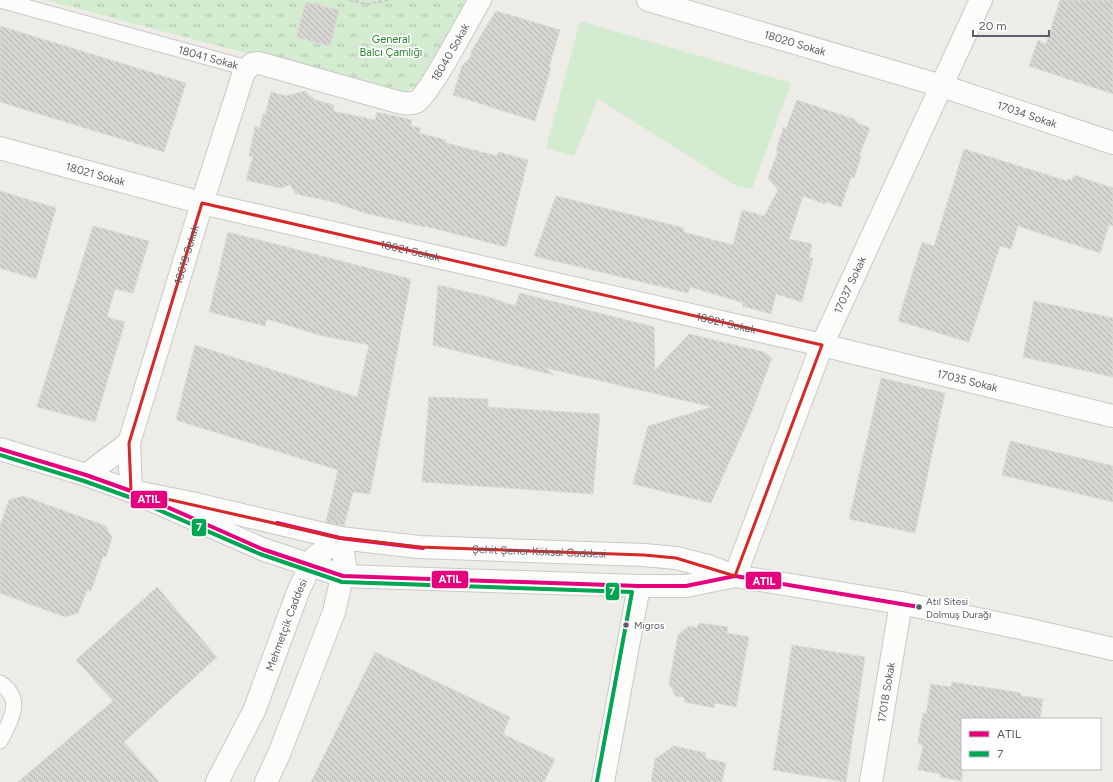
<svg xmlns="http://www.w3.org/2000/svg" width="1113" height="782" font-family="Figtree,sans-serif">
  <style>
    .grass { fill: #d3ebcf }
    .park { fill: url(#park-tufts) }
    .building { fill: url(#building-back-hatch); stroke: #dcdad6 }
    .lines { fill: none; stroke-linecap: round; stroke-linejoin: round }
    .lane-casing { stroke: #c8c9c8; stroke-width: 17 }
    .street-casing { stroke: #c8c9c8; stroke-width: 24 }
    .secondary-casing { stroke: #c8cac8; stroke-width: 24 }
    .path { stroke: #c8ceca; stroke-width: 2.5; stroke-dasharray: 4 2; stroke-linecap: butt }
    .lane { stroke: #fcfcfb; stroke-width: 15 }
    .street { stroke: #fcfcfb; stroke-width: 22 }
    .secondary { stroke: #fcfcfb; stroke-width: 22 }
    .bus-1-casing { stroke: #fff; stroke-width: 7 }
    .bus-2-casing { stroke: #fff; stroke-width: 7 }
    .bus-1 { stroke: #e5007d; stroke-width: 4 }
    .bus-2 { stroke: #00a651; stroke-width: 4 }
    .marked { fill: none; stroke: #d62828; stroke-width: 3; stroke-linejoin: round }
    .bus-dot { fill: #5b6066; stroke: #fff; stroke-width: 1.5 }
    .labels { text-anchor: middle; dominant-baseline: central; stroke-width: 3.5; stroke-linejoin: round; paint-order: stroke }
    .bus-label { font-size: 10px; fill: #5b6066; stroke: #fff; text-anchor: start }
    .park-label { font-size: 11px; fill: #2b852f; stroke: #fff }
    .street-label { font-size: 11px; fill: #5b6066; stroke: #fff }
    .line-badge { stroke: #fff; stroke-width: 1.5 }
    .badge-label { font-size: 11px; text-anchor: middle; font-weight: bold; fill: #fff }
  </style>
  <defs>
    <pattern id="park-tufts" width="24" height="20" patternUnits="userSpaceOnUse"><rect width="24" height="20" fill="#d3ebcf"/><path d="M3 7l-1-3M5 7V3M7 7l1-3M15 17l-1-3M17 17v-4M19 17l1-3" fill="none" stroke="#aec2ac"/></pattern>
    <pattern id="building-back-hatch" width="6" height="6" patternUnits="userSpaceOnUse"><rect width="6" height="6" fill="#d6d5d1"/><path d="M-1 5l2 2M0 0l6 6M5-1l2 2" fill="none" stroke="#b1b0ad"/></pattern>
  </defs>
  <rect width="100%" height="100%" fill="#edece6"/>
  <polygon class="grass" points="580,21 791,83 752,189 738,187 598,99 574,156 546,148"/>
  <polygon class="park" points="45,0 469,0 423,82 401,94"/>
  <g class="building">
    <polygon points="1060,0 1113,0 1113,94 1029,66 1038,40 1046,44"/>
    <polygon points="306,2 339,10 330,46 296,37"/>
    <polygon points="496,11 560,30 549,67 551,68 535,121 453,95 462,66 470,58 472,50"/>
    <polygon points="0,26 186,83 164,152 0,102"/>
    <polygon points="305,91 315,100 334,105 333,111 375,120 377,112 412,120 411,126 421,128 419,133 446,140 446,143 497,156 498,152 528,160 506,247 425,226 425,227 365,213 330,201 296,194 290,185 280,188 246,180 253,156 249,156 255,126 260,128 263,114 265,115 271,92 286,96"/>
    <polygon points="797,100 856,120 855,122 870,128 859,156 861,157 854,178 851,177 841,207 826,202 825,204 803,196 789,239 812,244 809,258 813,258 802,302 776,294 771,314 742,306 744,303 690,287 688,293 534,256 556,196 684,228 683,232 733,245 742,210 764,216 778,190 768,178 778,151 776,151 783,128 786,129"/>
    <polygon points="964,149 1067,181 1068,179 1072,180 1074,175 1113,188 1113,226 1109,225 1100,253 1018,226 1011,249 1000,246 969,342 898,321 922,242 934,246"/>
    <polygon points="0,191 56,208 36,279 0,268"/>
    <polygon points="93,226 149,241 133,293 115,289 107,317 125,322 95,422 37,407"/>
    <polygon points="228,232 411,279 370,494 353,492 344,526 326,522 338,470 176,420 195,345 357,397 369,345 319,335 267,319 265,326 209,312"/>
    <polygon points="438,285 492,298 515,306 520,293 654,327 655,370 689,334 764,352 772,358 750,416 711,503 633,484 648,426 712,407 546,368 554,375 433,345"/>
    <polygon points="1034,301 1113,318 1113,377 1023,357"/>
    <polygon points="881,378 945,393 915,533 849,519"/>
    <polygon points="429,397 488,399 488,407 600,414 593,494 422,482"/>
    <polygon points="1010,441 1113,466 1113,502 1002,475"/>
    <polygon points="23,496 106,526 112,538 106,557 103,556 91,591 87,590 78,613 65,617 0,593 0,526 9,500"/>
    <polygon points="157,587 217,657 124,742 159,782 18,782 113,701 76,660"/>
    <polygon points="699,623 728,627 727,633 749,637 736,707 715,703 714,708 684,702 684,697 676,696 669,684 678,635 689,626 697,628"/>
    <polygon points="792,645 865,657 846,782 773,770"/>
    <polygon points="375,652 510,717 503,734 555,759 544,782 311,782"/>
    <polygon points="952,682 1021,693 1021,696 1043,699 1040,719 962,719 962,781 940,777 941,774 918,770 923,745 918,744 920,729 923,713 926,714 931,684 951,687"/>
    <polygon points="674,746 706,753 705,758 726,763 722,782 651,782 655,759"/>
  </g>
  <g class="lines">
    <g class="lane-casing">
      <g id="lane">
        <path id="s1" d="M0,0l247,68"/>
        <path d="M0,683c25,16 10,39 0,58"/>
      </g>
    </g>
    <g class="street-casing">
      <g id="street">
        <path id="s2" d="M648,0l294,86 171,57"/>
        <path id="s3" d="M0,148l202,55 620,142 291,71"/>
        <polyline points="86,475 129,443"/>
        <path id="s4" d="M131,491l-2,-48 73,-240 42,-131 8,-8 7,-1 135,38c7,2 14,4 22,1 12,-5 54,-86 64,-102"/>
        <polyline points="603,782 639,586"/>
        <path id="s5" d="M871,782l30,-179"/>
      </g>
    </g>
    <g class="secondary-casing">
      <g id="secondary">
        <polyline points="0,449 86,475 131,491 262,549 343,576 639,586 686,586 735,576"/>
        <path id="s6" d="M131,491l60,12 149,35 79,9 225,8 32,3 32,8 27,10 166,27 129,27 83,19"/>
        <path id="s7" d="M735,576l87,-231 159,-345"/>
        <path id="s8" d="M217,782l37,-71 44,-119 12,-26 5,-9 25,-19"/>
        <polyline points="266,782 279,754 334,612 345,564 340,538"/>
      </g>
    </g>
    <polyline class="path" points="349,0 367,4 389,0"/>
    <use href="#lane" class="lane"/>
    <use href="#street" class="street"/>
    <use href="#secondary" class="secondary"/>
    <g class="bus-1-casing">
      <g id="bus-1">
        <polyline points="0,449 86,475 131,491 262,549 343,576 639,586 686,586 735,576 919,607"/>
        <polyline points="277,523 340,538 423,548"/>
      </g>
    </g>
    <g class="bus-2-casing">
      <polyline id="bus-2" points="0,455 84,481 129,497 260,554 342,582 632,592 597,781"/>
    </g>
    <use href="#bus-1" class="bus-1"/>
    <use href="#bus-2" class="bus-2"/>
  </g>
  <path class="marked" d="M202,203l620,142 -87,231 -59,-18 -32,-3 -225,-8 -79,-9 -209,-47 -2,-48z"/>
  <g class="bus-dot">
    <circle cx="919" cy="607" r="3.5"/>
    <circle cx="626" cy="625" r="3.5"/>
  </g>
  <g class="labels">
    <g class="bus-label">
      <text x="926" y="601">Atıl Sitesi<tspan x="926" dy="13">Dolmuş Durağı</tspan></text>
      <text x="634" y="625">Migros</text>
    </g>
    <g class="park-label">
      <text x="391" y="39">General<tspan x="391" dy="13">Balcı Çamlığı</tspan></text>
    </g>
    <g class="street-label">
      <text stroke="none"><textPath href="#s2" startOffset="153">18020 Sokak</textPath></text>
      <text stroke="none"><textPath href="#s4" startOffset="678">18040 Sokak</textPath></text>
      <text stroke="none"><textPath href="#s1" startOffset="216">18041 Sokak</textPath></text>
      <text stroke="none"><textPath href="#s2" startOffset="396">17034 Sokak</textPath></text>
      <text stroke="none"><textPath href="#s3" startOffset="99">18021 Sokak</textPath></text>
      <text stroke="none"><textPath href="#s3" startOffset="423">18021 Sokak</textPath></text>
      <text stroke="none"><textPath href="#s4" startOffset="245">18019 Sokak</textPath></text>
      <text stroke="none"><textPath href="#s7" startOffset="313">17037 Sokak</textPath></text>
      <text stroke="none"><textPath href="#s3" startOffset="747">18021 Sokak</textPath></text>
      <text stroke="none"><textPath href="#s3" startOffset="995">17035 Sokak</textPath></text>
      <text stroke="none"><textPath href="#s6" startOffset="414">Şehit Şener Köksal Caddesi</textPath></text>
      <text stroke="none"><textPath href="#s8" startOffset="172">Mehmetçik Caddesi</textPath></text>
      <text stroke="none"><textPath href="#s5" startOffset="91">17018 Sokak</textPath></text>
    </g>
  </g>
  <g class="line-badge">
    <rect x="130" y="490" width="38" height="19" rx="4" fill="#e5007d"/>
    <rect x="191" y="518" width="16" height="19" rx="4" fill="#00a651"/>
    <rect x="431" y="570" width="38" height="19" rx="4" fill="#e5007d"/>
    <rect x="745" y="571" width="37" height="19" rx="4" fill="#e5007d"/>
    <rect x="605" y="582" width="15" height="19" rx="4" fill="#00a651"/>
  </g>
  <g class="badge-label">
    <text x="149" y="503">ATIL</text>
    <text x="199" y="531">7</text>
    <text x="450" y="583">ATIL</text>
    <text x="764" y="585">ATIL</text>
    <text x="612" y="595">7</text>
  </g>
  <rect x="961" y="718" width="140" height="52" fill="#ffffff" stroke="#bdbfc2"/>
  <rect x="969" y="731" width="20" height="6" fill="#e5007d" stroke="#bdbfc2"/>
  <text x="997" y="738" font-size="12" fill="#5b6066">ATIL</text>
  <rect x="969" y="751" width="20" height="6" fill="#00a651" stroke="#bdbfc2"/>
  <text x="997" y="758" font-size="12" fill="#5b6066">7</text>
  <path d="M973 30v6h76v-6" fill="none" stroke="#5b6066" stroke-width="2"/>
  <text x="979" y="30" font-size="12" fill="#5b6066" stroke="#ffffff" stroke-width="3" paint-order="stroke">20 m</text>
</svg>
